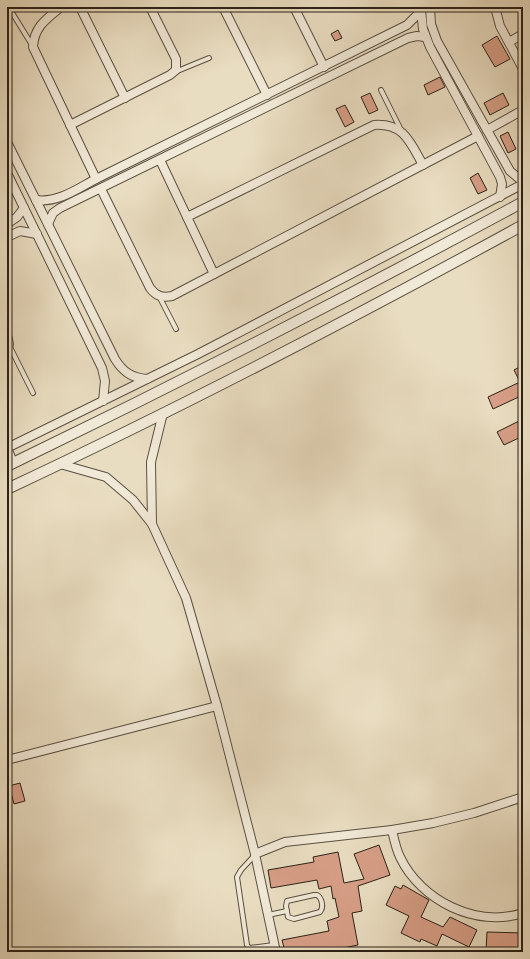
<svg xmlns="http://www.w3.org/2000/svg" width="530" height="959" font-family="Alegreya,serif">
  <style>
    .building { fill: #d79f87; stroke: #2b2117 }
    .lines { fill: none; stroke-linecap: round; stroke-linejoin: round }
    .service-casing { stroke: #5a5042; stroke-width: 6 }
    .minor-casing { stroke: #5a5042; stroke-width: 10 }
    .tertiary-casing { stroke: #5a5042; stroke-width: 12 }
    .service { stroke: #f1e9d7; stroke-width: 4 }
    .minor { stroke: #f1e9d7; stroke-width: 8 }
    .tertiary { stroke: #f1e9d7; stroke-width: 10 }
  </style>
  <rect width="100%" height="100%" fill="#e9ddc1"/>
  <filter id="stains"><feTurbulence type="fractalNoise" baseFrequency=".005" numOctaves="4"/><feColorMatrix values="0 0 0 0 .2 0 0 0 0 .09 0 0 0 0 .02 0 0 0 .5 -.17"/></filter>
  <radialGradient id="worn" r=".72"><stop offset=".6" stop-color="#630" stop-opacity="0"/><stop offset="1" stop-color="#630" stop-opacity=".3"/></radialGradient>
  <g class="building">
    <polygon points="338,30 342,38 335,41 331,34"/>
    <polygon points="497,36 510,59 495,67 482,45"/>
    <polygon points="440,77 445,87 428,95 424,85"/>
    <polygon points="370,93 378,110 369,114 361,97"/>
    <polygon points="503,93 509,105 490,115 484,103"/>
    <polygon points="345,105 354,122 345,127 336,109"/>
    <polygon points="508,132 516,149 508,153 500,136"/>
    <polygon points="478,173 487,190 478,194 470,178"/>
    <polygon points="523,365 523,395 493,409 488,397 520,382 514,370"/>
    <polygon points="523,419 523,436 504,445 497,432"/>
    <polygon points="20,783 25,801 14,804 9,786"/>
    <polygon points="379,845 390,875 358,886 362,911 352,913 358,945 333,950 332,948 312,952 285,952 282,940 329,931 327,921 339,917 335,898 333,899 331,886 319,889 317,880 271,888 268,870 314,862 313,857 338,852 344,883 364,879 354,854"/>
    <polygon points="403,885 429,900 421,917 443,927 450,917 477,930 469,947 442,934 437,946 421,939 420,942 401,933 409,916 386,905 395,886 401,889"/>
    <polygon points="487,932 523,933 523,952 486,951"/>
  </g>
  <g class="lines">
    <g class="service-casing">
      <g id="service">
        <polyline points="11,11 32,45"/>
        <polyline points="175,72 209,58"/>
        <polyline points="381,90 401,130"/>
        <polyline points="159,296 176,329"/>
        <polyline points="10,347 33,393"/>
        <polyline points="254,856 241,870 237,877 247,945 249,948 274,945"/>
        <path d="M314,895h3c5,3 7,12 3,17l-26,7 -6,-2 -2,-11 1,-5z"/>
        <polyline points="268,915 287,911"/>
      </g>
    </g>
    <g class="minor-casing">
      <g id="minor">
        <path d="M61,7c-15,12 -27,20 -28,40l63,132"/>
        <polyline points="80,7 125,98"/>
        <polyline points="223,7 267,95"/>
        <polyline points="294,7 324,67"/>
        <polyline points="430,7 431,24 437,41 510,171 523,182"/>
        <polyline points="495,7 500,26 523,69"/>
        <polyline points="421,10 423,29 430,47 500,177 502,184 500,197"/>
        <polyline points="509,42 523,34"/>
        <polyline points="70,125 170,75 176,70 176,59 150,7"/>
        <polyline points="487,130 523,110"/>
        <path d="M7,142l108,217c8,13 17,19 32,20"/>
        <polyline points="160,160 214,274"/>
        <polyline points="7,173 102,368 105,381 103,401"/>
        <path d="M101,189l49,99c6,8 12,10 22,8l306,-160"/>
        <path d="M36,200c22,3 41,-11 60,-21l311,-154 13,-13"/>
        <path d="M187,217l187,-92c30,-2 36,17 49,40"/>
        <polyline points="7,224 17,217 24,208"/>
        <polyline points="48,224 53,213 60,208 408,38 417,36 425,37"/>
        <polyline points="7,237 20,231 37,234"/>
        <polyline points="7,335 9,344 7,354"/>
        <polyline points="7,448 198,354 523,184"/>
        <polyline points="60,464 106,477 133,500 152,524 186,598 217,706 255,854"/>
        <polyline points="152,524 151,462 163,413"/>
        <polyline points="7,760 217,706"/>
        <path d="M392,830c2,9 4,19 8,27 21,44 76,71 123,56"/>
        <polyline points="276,952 255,854 285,842 392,830 433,823 474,813 523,797"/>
      </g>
    </g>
    <g class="tertiary-casing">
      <g id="tertiary">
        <polyline points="7,450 12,463"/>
        <path d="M7,466c174,-84 346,-172 516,-264"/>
        <path d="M7,489c175,-82 346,-171 516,-264"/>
      </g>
    </g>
    <use href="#service" class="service"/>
    <use href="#minor" class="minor"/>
    <use href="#tertiary" class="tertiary"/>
  </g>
  <rect width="530" height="959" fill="none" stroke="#e9ddc1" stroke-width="24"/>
  <rect x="8" y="8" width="514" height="943" fill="none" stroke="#2b2117" stroke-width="2"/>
  <rect x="12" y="12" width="506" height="935" fill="none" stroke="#2b2117"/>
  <rect width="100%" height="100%" filter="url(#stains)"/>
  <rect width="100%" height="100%" fill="url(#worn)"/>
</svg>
